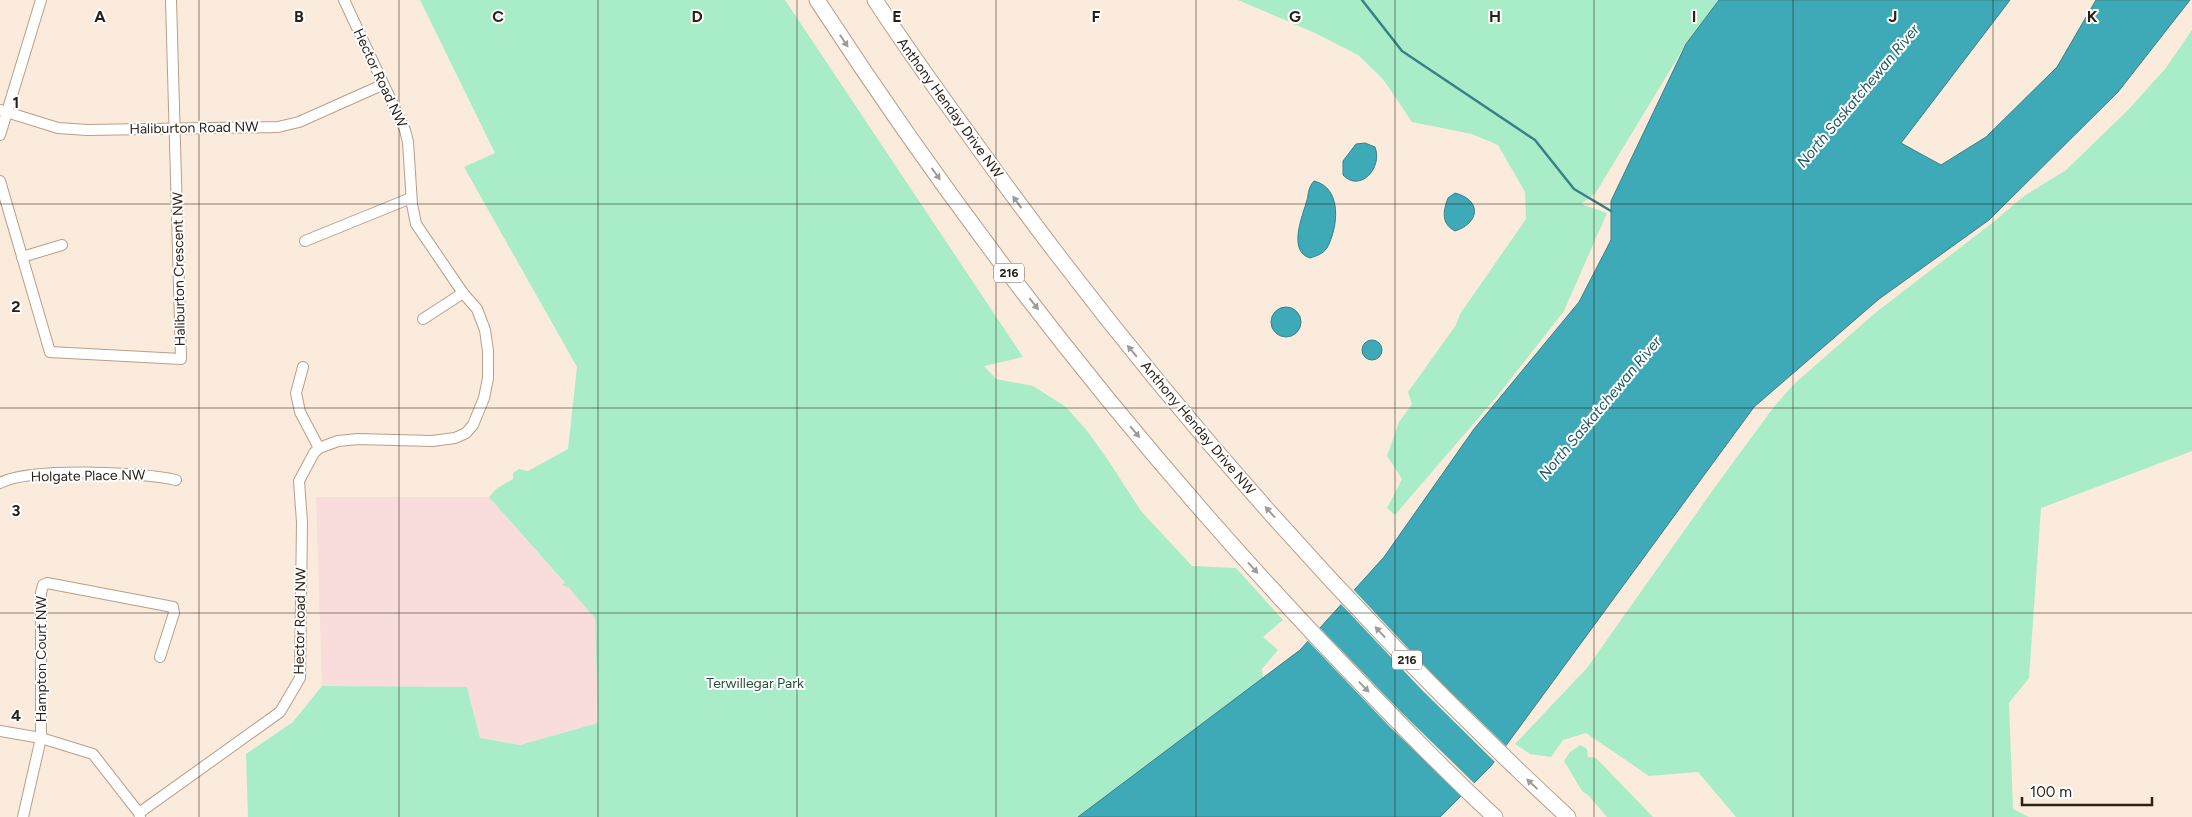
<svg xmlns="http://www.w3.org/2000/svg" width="2192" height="817" font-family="Figtree,sans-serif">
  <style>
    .education { fill: #f8dddb }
    .green { fill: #a8edc8 }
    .water { fill: #3eaab8; stroke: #388188 }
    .pier { fill: #fbebdc }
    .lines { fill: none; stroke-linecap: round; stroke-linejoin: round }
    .stream { stroke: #388188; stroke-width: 2.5 }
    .minor-casing { stroke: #b99f87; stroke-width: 12 }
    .highway-casing { stroke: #b99f87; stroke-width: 17 }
    .minor { stroke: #fff; stroke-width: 10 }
    .highway { stroke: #fff; stroke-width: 15 }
    .oneway { fill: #a09b97 }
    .grid { fill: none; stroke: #2b2117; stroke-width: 1; stroke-opacity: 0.55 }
    .labels { text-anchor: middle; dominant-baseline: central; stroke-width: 4; stroke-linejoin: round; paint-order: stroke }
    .shield { fill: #fff; stroke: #6b645d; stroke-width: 1 }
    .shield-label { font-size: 12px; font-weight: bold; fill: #2b2117 }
    .street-label { font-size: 14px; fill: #2b2117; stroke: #fff }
    .park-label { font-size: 14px; fill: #25503b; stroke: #fff }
    .water-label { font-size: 15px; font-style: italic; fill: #1d5860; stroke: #fff }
    .grid-label { font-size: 16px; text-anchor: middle; font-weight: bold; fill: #2b2117; stroke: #fff; stroke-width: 4; stroke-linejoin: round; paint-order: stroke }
  </style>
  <rect width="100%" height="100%" fill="#fbebdc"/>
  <polygon class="education" points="316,497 489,497 595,618 598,723 520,745 480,738 467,687 322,686"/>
  <g class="green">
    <polygon points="420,0 785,0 1023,357 984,366 996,379 1033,386 1066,407 1088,432 1108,460 1141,511 1192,566 1236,568 1283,620 1263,637 1278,650 1262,669 1263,678 1078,817 248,817 246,754 293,722 322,686 467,687 480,738 520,745 598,723 595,618 568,587 562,585 565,583 489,497 496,489 513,479 513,473 519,469 528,471 568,449 577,367 464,167 495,153"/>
    <polygon points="1238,0 1719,0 1686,44 1595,194 1581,204 1607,213 1564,311 1499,394 1395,515 1387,508 1402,479 1387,456 1399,422 1412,404 1408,392 1456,325 1460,314 1526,219 1525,192 1498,145 1472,134 1412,122 1383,79 1358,55 1315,33"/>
    <polygon points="2192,30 2192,451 2041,508 2029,678 2009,703 2013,809 2029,817 1736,817 1698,772 1649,776 1586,733 1563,740 1551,757 1530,754 1515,744 1587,668 1715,487 1773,408 1793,385 1875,313 1991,224 2024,196 2066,170 2129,109 2165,69"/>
    <polygon points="1580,745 1587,749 1588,757 1596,758 1653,817 1607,817 1589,796 1582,791 1564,761 1570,752"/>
  </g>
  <g class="water">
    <polygon points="1719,0 2010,0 1901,143 1941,165 1986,137 2057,67 2096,0 2190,0 2118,92 1989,220 1879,299 1754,407 1491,766 1440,817 1078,817 1300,650 1384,557 1474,429 1579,302 1611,240 1611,201 1686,44"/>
    <path d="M1365,143l10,4c8,21 -15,46 -32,28v-14l13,-17z"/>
    <path d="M1314,181c29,7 24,47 13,67 -4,6 -11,8 -17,10 -23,-7 -7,-43 -3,-58 2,-8 1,-12 7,-19z"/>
    <path d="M1455,193c27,7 25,30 0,38 -14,-7 -12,-20 -7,-33z"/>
    <circle cx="1286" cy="322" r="15"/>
    <circle cx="1372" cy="350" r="10"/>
  </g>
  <g class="pier">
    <polygon points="1352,588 1433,675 1508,748 1496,763 1421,689 1339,602"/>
    <polygon points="1318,626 1401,712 1476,785 1463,797 1390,727 1306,639"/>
  </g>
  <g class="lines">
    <polyline class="stream" points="1362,0 1402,51 1535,140 1574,189 1611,211"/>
    <g class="minor-casing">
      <g id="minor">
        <polyline points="0,110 58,128 87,130 278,127 299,122 382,85"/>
        <polyline points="0,135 41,0"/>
        <polyline points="0,181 50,352 181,359 171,0"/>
        <polyline points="305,241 411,198"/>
        <polyline points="22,257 62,245"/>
        <polyline points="423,319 463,293"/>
        <polyline points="303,367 296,393 300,412 319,448"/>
        <path d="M0,483c31,-16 140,-11 176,-3"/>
        <polyline points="0,731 41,738 93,754 139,813 140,817"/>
        <polyline points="139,813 280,712 300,678 302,522 299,481 314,453 319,448 338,441 358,439 432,441 455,438 466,433 473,425 484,398 488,378 488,351 485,330 477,309 463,293 416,224 412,204 408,142 405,130 344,0"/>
        <polyline points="23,817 41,738 41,593 43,585 47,583 173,607 174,613 160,657"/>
      </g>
    </g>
    <g class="highway-casing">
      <g id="highway">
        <path d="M817,0c156,240 335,467 534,673 47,49 94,98 144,144"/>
        <path d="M875,0c33,51 69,100 105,150 173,241 370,465 588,667"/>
      </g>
    </g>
    <use href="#minor" class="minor"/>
    <use href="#highway" class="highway"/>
  </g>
  <defs><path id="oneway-solid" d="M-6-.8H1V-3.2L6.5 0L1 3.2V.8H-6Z" transform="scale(1.25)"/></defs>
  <g class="oneway">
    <use href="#oneway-solid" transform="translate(844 41) rotate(57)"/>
    <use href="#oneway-solid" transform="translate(936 174) rotate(54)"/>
    <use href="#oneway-solid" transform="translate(1017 202) rotate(-126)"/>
    <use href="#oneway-solid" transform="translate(1034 304) rotate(52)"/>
    <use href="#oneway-solid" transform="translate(1132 351) rotate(-130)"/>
    <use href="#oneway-solid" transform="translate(1135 432) rotate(50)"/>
    <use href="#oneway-solid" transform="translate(1270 512) rotate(-132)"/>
    <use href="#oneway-solid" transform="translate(1253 568) rotate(48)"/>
    <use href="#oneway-solid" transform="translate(1380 632) rotate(-133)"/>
    <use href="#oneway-solid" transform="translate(1364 687) rotate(46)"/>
    <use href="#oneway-solid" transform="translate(1532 784) rotate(-137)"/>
  </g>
  <path class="grid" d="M199,0v817M399,0v817M598,0v817M797,0v817M996,0v817M1196,0v817M1395,0v817M1594,0v817M1793,0v817M1993,0v817M0,204h2192M0,408h2192M0,613h2192"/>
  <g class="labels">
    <g class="shield">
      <rect x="994" y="263.5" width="30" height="19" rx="4"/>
      <rect x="1392" y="650.5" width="30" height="19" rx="4"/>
    </g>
    <g class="shield-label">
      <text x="1009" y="273">216</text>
      <text x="1407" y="660">216</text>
    </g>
    <g class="street-label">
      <text transform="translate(380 78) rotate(65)">Hector Road NW</text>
      <text transform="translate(950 108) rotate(54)">Anthony Henday Drive NW</text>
      <text transform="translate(194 128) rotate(-1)">Haliburton Road NW</text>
      <text transform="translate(179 269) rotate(-91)">Haliburton Crescent NW</text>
      <text transform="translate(1198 428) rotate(50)">Anthony Henday Drive NW</text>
      <text transform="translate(88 476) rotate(-1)">Holgate Place NW</text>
      <text transform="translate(300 621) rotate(-89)">Hector Road NW</text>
      <text transform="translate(41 659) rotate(-90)">Hampton Court NW</text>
    </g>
    <g class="park-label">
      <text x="755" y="683">Terwillegar Park</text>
    </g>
    <g class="water-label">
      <text transform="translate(1858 96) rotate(-50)">North Saskatchewan River</text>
      <text transform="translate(1600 408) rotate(-50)">North Saskatchewan River</text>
    </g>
  </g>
  <g class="grid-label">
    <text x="100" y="22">A</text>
    <text x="299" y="22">B</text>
    <text x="498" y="22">C</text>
    <text x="697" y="22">D</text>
    <text x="897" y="22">E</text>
    <text x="1096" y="22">F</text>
    <text x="1295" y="22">G</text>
    <text x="1495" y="22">H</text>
    <text x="1694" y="22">I</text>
    <text x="1893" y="22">J</text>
    <text x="2092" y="22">K</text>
    <text x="16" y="108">1</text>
    <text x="16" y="312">2</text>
    <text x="16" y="516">3</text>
    <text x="16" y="721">4</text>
  </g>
  <path d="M2022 797v8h130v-8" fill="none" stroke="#2b2117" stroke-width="2.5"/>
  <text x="2030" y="797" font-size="15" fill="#2b2117" stroke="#ffffff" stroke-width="4" paint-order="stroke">100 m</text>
</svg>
